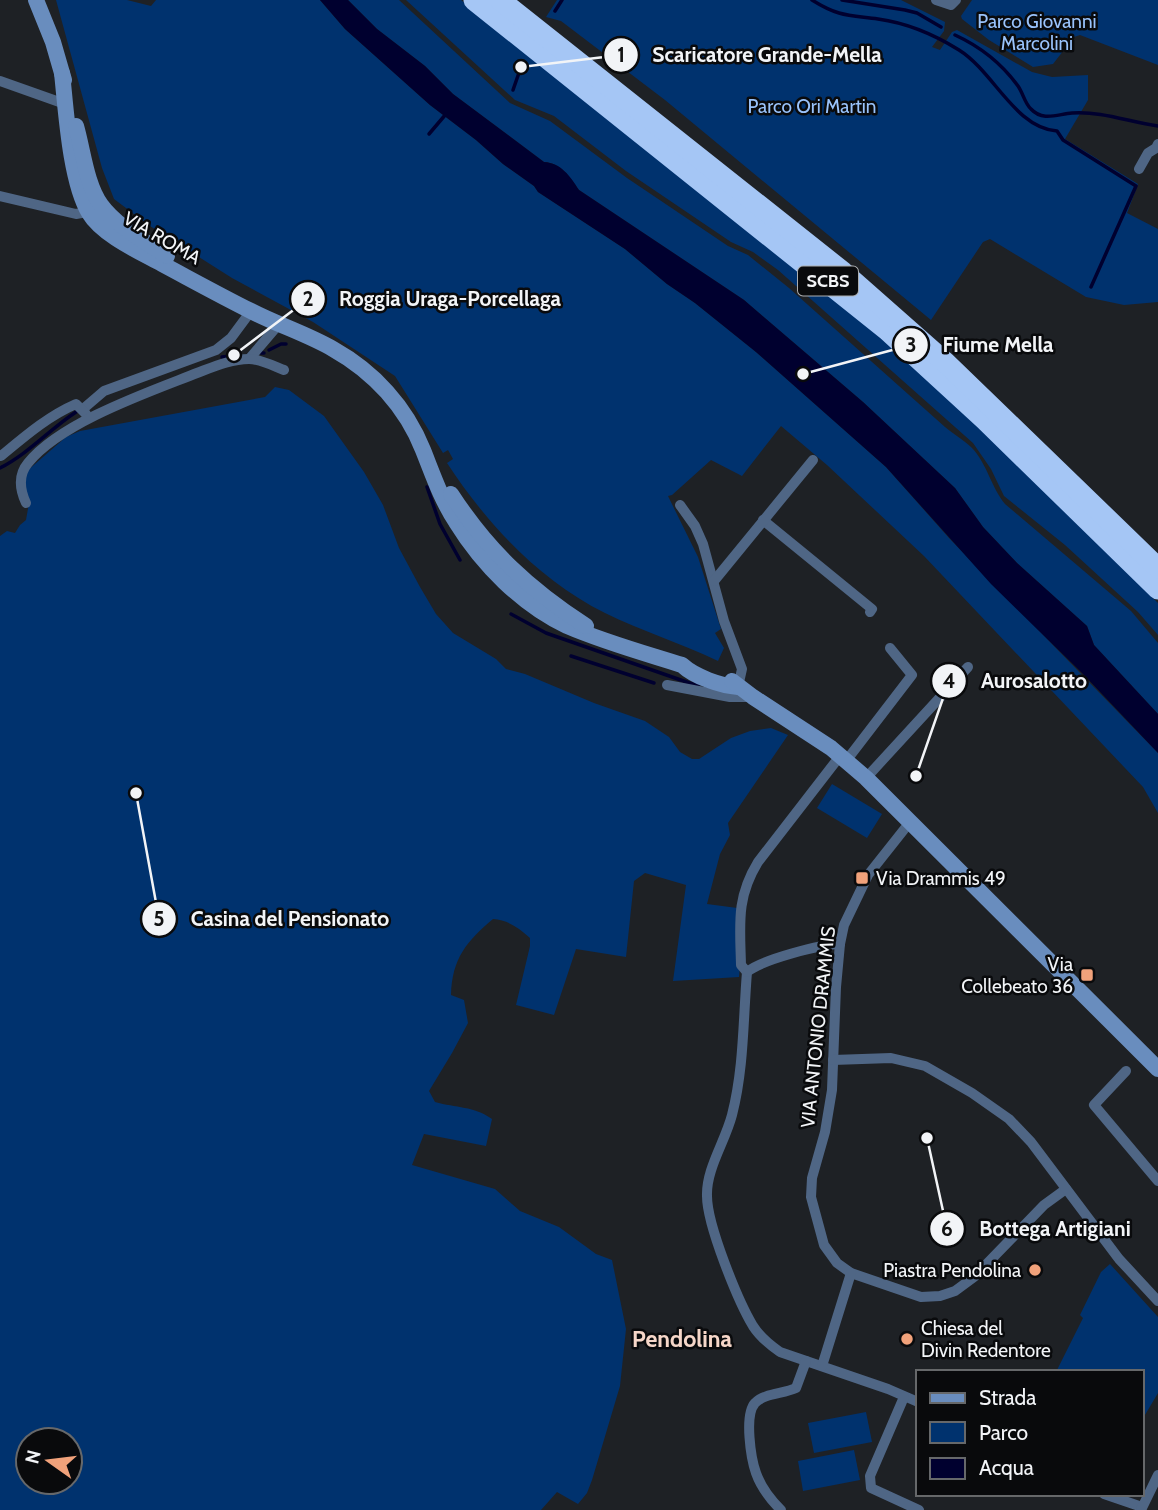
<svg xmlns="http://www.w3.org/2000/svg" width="1158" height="1510" font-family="Cabin,sans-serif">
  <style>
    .green { fill: #00326e; fill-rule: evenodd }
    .water { fill: #00002f }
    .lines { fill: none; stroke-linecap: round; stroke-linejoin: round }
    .stream { stroke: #00002f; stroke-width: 3.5 }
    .street { stroke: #4f6685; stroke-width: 10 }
    .secondary { stroke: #698dbe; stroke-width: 16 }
    .highway { stroke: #a5c6f5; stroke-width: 21 }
    .poi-dot { fill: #f1a27b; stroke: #090a0c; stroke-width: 2.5 }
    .labels { text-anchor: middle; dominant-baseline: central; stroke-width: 5; stroke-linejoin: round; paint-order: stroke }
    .shield { fill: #090a0c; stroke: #acaeb0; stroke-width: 2 }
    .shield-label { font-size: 18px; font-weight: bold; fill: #f2f4f7 }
    .park-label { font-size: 19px; fill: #99c3fc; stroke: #090a0c }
    .street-label { font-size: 19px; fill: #f2f4f7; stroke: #090a0c }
    .poi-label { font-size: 19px; fill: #f2f4f7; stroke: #090a0c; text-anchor: start }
    .quarter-label { font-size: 23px; font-weight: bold; fill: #f5d6c8; stroke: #090a0c }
    .leader { fill: none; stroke: #f2f4f7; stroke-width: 2.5 }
    .callout-dot { fill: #f2f4f7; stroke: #090a0c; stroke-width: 2.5 }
    .mark-label { font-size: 21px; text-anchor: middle; font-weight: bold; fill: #111 }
    .callout-label { font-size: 21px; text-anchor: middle; font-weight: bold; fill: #f2f4f7; stroke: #090a0c; stroke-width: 5; stroke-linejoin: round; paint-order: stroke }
  </style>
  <rect width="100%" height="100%" fill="#1e2125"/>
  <g class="green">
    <path d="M56,0h71l24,6 5,-6h164l25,29 85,76 46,35 27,24 31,22 4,6 87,57 42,35 28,19 61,49 130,115 63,71 209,215v60l-15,-26 -219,-231 -97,-91 -46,-39 -39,50 -31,-16 -39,35 -4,1 30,61 23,72 -6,4 9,15 -6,13c-37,-18 -77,-30 -113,-48 -66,-33 -118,-89 -158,-150l6,-4 -5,-9 -5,3 -48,-77 -82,-54 -81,-44 -82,-52 -36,-27 -12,-31z"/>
    <path d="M348,0h51l111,103 40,18 77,57 101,68 20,9 41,33 156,139c8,7 19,13 26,20 16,16 20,40 34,57l126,107 27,32v71l-64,-69 -7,-19 -70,-63 -34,-36 -28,-39 -92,-86 -119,-102 -165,-110c-9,-13 -18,-27 -35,-28l-91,-68 -28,-28 -48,-37z"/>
    <polygon points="406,0 461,0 856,317 939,388 1158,603 1158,635 1138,612 1065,545 1004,496 991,469 973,443 778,270 753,252 731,242 626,171 554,116 515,100"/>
    <polygon points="557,0 901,0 945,22 944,31 932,47 940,50 952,32 957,30 1032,72 1052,77 1088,75 1088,100 1065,139 1138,184 1127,213 1158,229 1158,302 1124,305 1086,297 990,239 983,242 931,320 665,100 561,21 546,17"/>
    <polygon points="972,0 1158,0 1158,65 1080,35 1074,37 1053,64 1033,67 989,40 962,19 961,16"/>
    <path d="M275,387l14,3 35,26 40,56 19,33 16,43 21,39 16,27 17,19 43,26 10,10 19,5 69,29 51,18 24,16 11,15 12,7h7l32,-21 19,-7 21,-3 17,7 -60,88 2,12 -10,19 -13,50 38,5 -6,68 -66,4 13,-96 -41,-12 -11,8 -8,76 -50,-8 -22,66 -38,-10 14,-59v-8c-11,-10 -22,-18 -37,-19 -26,22 -41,39 -42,76l13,5 4,23 -16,30 -23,38 6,11c21,6 39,4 57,17l-6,27 -62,-12 -12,31 83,24 25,22 39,16 37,27 16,6 14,69 -6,57 -28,94 -5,13 -9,11 -21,-12 -16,18h-541v-974l7,-5 8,2 5,-8 6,-5 3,-17 -5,-14 3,-18 39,-34 14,-6 185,-34zM28,1440h42v42h-42z"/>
    <polygon points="832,784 882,814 867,838 817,808"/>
    <polygon points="1110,1264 1158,1317 1158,1393 1142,1420 1142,1372 1056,1372 1083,1318 1080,1315 1101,1272"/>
    <polygon points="866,1412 872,1442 814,1453 808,1423"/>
    <polygon points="854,1450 860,1480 803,1491 798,1461"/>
  </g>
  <path class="water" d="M320,0h28l29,29 48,37 28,28 91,68c17,1 26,14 35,28l165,110 119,102 92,86 28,39 34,36 70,63 7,19 64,69v39l-76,-80 -91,-89 -105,-117 -130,-115 -61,-49 -28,-19 -42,-35 -87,-57 -4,-6 -31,-22 -27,-24 -46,-35 -85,-76z"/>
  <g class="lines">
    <g class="stream">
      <path d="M812,0c27,17 37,15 66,19 29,4 57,16 81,31 35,22 56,78 98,81l6,9 73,46 -45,101"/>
      <polyline points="842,0 905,10 917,13 941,27"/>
      <polyline points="555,11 562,0"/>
      <path d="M955,35c24,11 47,29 63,51 5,7 7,18 13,23 12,13 27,5 41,4 30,-2 57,9 86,13"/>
      <polyline points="513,90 521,67"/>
      <polyline points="429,134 446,114"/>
      <polyline points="269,350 281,344 286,344"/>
      <polyline points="261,353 264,353"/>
      <polyline points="222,357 240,355"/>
      <path d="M0,468c28,-14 50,-39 76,-56"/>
      <polyline points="427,487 440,524 460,560"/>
      <polyline points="511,614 546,633 698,686"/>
      <polyline points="571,656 654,683"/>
    </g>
    <g class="street">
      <polyline points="936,0 951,5 956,0"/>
      <polyline points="0,81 65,104"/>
      <polyline points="1139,169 1148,153 1156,148 1158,144"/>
      <polyline points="0,196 76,214 92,211"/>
      <polyline points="250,358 279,324"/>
      <polyline points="83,409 104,391 216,350 231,338 251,311"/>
      <path d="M1,456c23,-19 47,-40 75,-52l10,10"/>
      <path d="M26,503c-6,-13 -8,-28 2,-40 33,-41 121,-71 169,-90 16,-6 34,-14 52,-14 11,0 25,7 35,11"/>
      <polyline points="680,505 695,526 703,544 724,621 742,669 738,687"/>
      <polyline points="763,520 872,609 870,612"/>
      <polyline points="714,581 813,460"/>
      <polyline points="667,685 730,697 753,697"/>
      <polyline points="846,761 912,675 890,648"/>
      <polyline points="866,778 968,667"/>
      <polyline points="910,822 868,875 844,925 840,944 836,987 832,1090 825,1132 812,1178 811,1197 824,1245 837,1263 851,1273 921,1297 940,1296 955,1291 974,1277 1044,1205 1066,1189"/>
      <path d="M840,944c-19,0 -79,16 -93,28 -4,49 -3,96 -15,143 -7,27 -26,54 -25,81 0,29 31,105 46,130 7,11 17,19 27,26l108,37 30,13"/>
      <path d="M747,972l-6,-7c-1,-41 -5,-67 17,-103l82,-106"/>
      <polyline points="833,1060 891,1058 925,1066 972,1093 1009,1119 1031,1142 1119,1259 1158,1301"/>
      <polyline points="1126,1071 1094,1105 1158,1181"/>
      <polyline points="822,1366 851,1273"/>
      <polyline points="904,1397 870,1476 871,1488 919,1510"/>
      <polyline points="1104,1494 1142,1507"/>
      <path d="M781,1510c-10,-10 -20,-23 -25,-37 -5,-14 -12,-58 -1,-70 10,-10 28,-9 41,-15l10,-27"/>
      <polyline points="1141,1510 1158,1475"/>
    </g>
    <g class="secondary">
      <polyline points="36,0 53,42 64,80"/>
      <path d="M62,73c4,37 8,108 27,140 13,22 51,39 73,51 30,16 59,32 89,47 27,14 56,23 82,38 41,23 73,58 90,101 10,25 18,49 33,72 26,42 66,83 111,104 37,16 77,27 115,39 13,12 39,21 56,22"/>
      <path d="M76,126c7,24 10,58 25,79 16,22 44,36 66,51"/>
      <path d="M451,494c37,57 78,95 135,132"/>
      <polyline points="732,681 753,697 831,748 866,778 1158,1069"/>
    </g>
    <g class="highway">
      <polyline points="474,0 887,330 984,419 1158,589"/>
      <polyline points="500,0 843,272 945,362 1158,568"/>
    </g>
  </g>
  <g class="poi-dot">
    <rect x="855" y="871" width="14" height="14" rx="3.5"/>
    <rect x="1080" y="968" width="14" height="14" rx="3.5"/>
    <circle cx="1035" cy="1270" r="7"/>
    <circle cx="907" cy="1339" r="7"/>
  </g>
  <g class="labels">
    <rect class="shield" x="798" y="266.5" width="60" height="29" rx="5"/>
    <g class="shield-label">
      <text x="828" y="281">SCBS</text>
    </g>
    <g class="park-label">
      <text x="1037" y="21">Parco Giovanni<tspan x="1037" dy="22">Marcolini</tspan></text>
      <text x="812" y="106">Parco Ori Martin</text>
    </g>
    <g class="street-label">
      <text transform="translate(162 238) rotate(30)">VIA ROMA</text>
      <text transform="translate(818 1027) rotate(-84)">VIA ANTONIO DRAMMIS</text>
    </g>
    <g class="poi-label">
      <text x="876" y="878">Via Drammis 49</text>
      <text x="1073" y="964" text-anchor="end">Via<tspan x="1073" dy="22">Collebeato 36</tspan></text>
      <text x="1021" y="1270" text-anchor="end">Piastra Pendolina</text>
      <text x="921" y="1328">Chiesa del<tspan x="921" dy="22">Divin Redentore</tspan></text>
    </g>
    <g class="quarter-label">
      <text x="682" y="1339">Pendolina</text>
    </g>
  </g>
  <path class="leader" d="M521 67L621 55M234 355L308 299M803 374L911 345M916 776L949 681M136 793L159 919M927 1138L947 1229"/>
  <g class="callout-dot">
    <circle cx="521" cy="67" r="7"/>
    <circle cx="234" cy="355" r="7"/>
    <circle cx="803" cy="374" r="7"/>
    <circle cx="916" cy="776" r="7"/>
    <circle cx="136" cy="793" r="7"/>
    <circle cx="927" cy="1138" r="7"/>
    <circle cx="621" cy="55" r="18"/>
    <circle cx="308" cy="299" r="18"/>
    <circle cx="911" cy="345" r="18"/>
    <circle cx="949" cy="681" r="18"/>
    <circle cx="159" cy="919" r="18"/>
    <circle cx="947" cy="1229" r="18"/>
  </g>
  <g class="mark-label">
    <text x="621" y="62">1</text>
    <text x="308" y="306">2</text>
    <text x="911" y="352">3</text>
    <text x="949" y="688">4</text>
    <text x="159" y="926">5</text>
    <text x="947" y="1236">6</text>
  </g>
  <g class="callout-label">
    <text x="767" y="62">Scaricatore Grande-Mella</text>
    <text x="450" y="306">Roggia Uraga-Porcellaga</text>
    <text x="998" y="352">Fiume Mella</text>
    <text x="1034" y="688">Aurosalotto</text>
    <text x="290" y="926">Casina del Pensionato</text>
    <text x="1055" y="1236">Bottega Artigiani</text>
  </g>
  <rect x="916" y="1370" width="228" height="126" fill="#090a0c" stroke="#66686a" stroke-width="2"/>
  <rect x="930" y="1393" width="35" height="10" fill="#698dbe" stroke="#66686a" stroke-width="2"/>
  <text x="979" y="1405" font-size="21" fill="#f2f4f7">Strada</text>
  <rect x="930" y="1422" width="35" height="21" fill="#00326e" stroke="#66686a" stroke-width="2"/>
  <text x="979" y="1440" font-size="21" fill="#f2f4f7">Parco</text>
  <rect x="930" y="1458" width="35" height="21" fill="#00002f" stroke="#66686a" stroke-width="2"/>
  <text x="979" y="1475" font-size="21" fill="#f2f4f7">Acqua</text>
  <g transform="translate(49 1461) rotate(284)"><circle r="33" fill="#090a0c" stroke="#66686a" stroke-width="2"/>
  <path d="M0-5L12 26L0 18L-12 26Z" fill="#f1a27b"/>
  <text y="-10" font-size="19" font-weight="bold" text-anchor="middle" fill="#f2f4f7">N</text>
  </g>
</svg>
